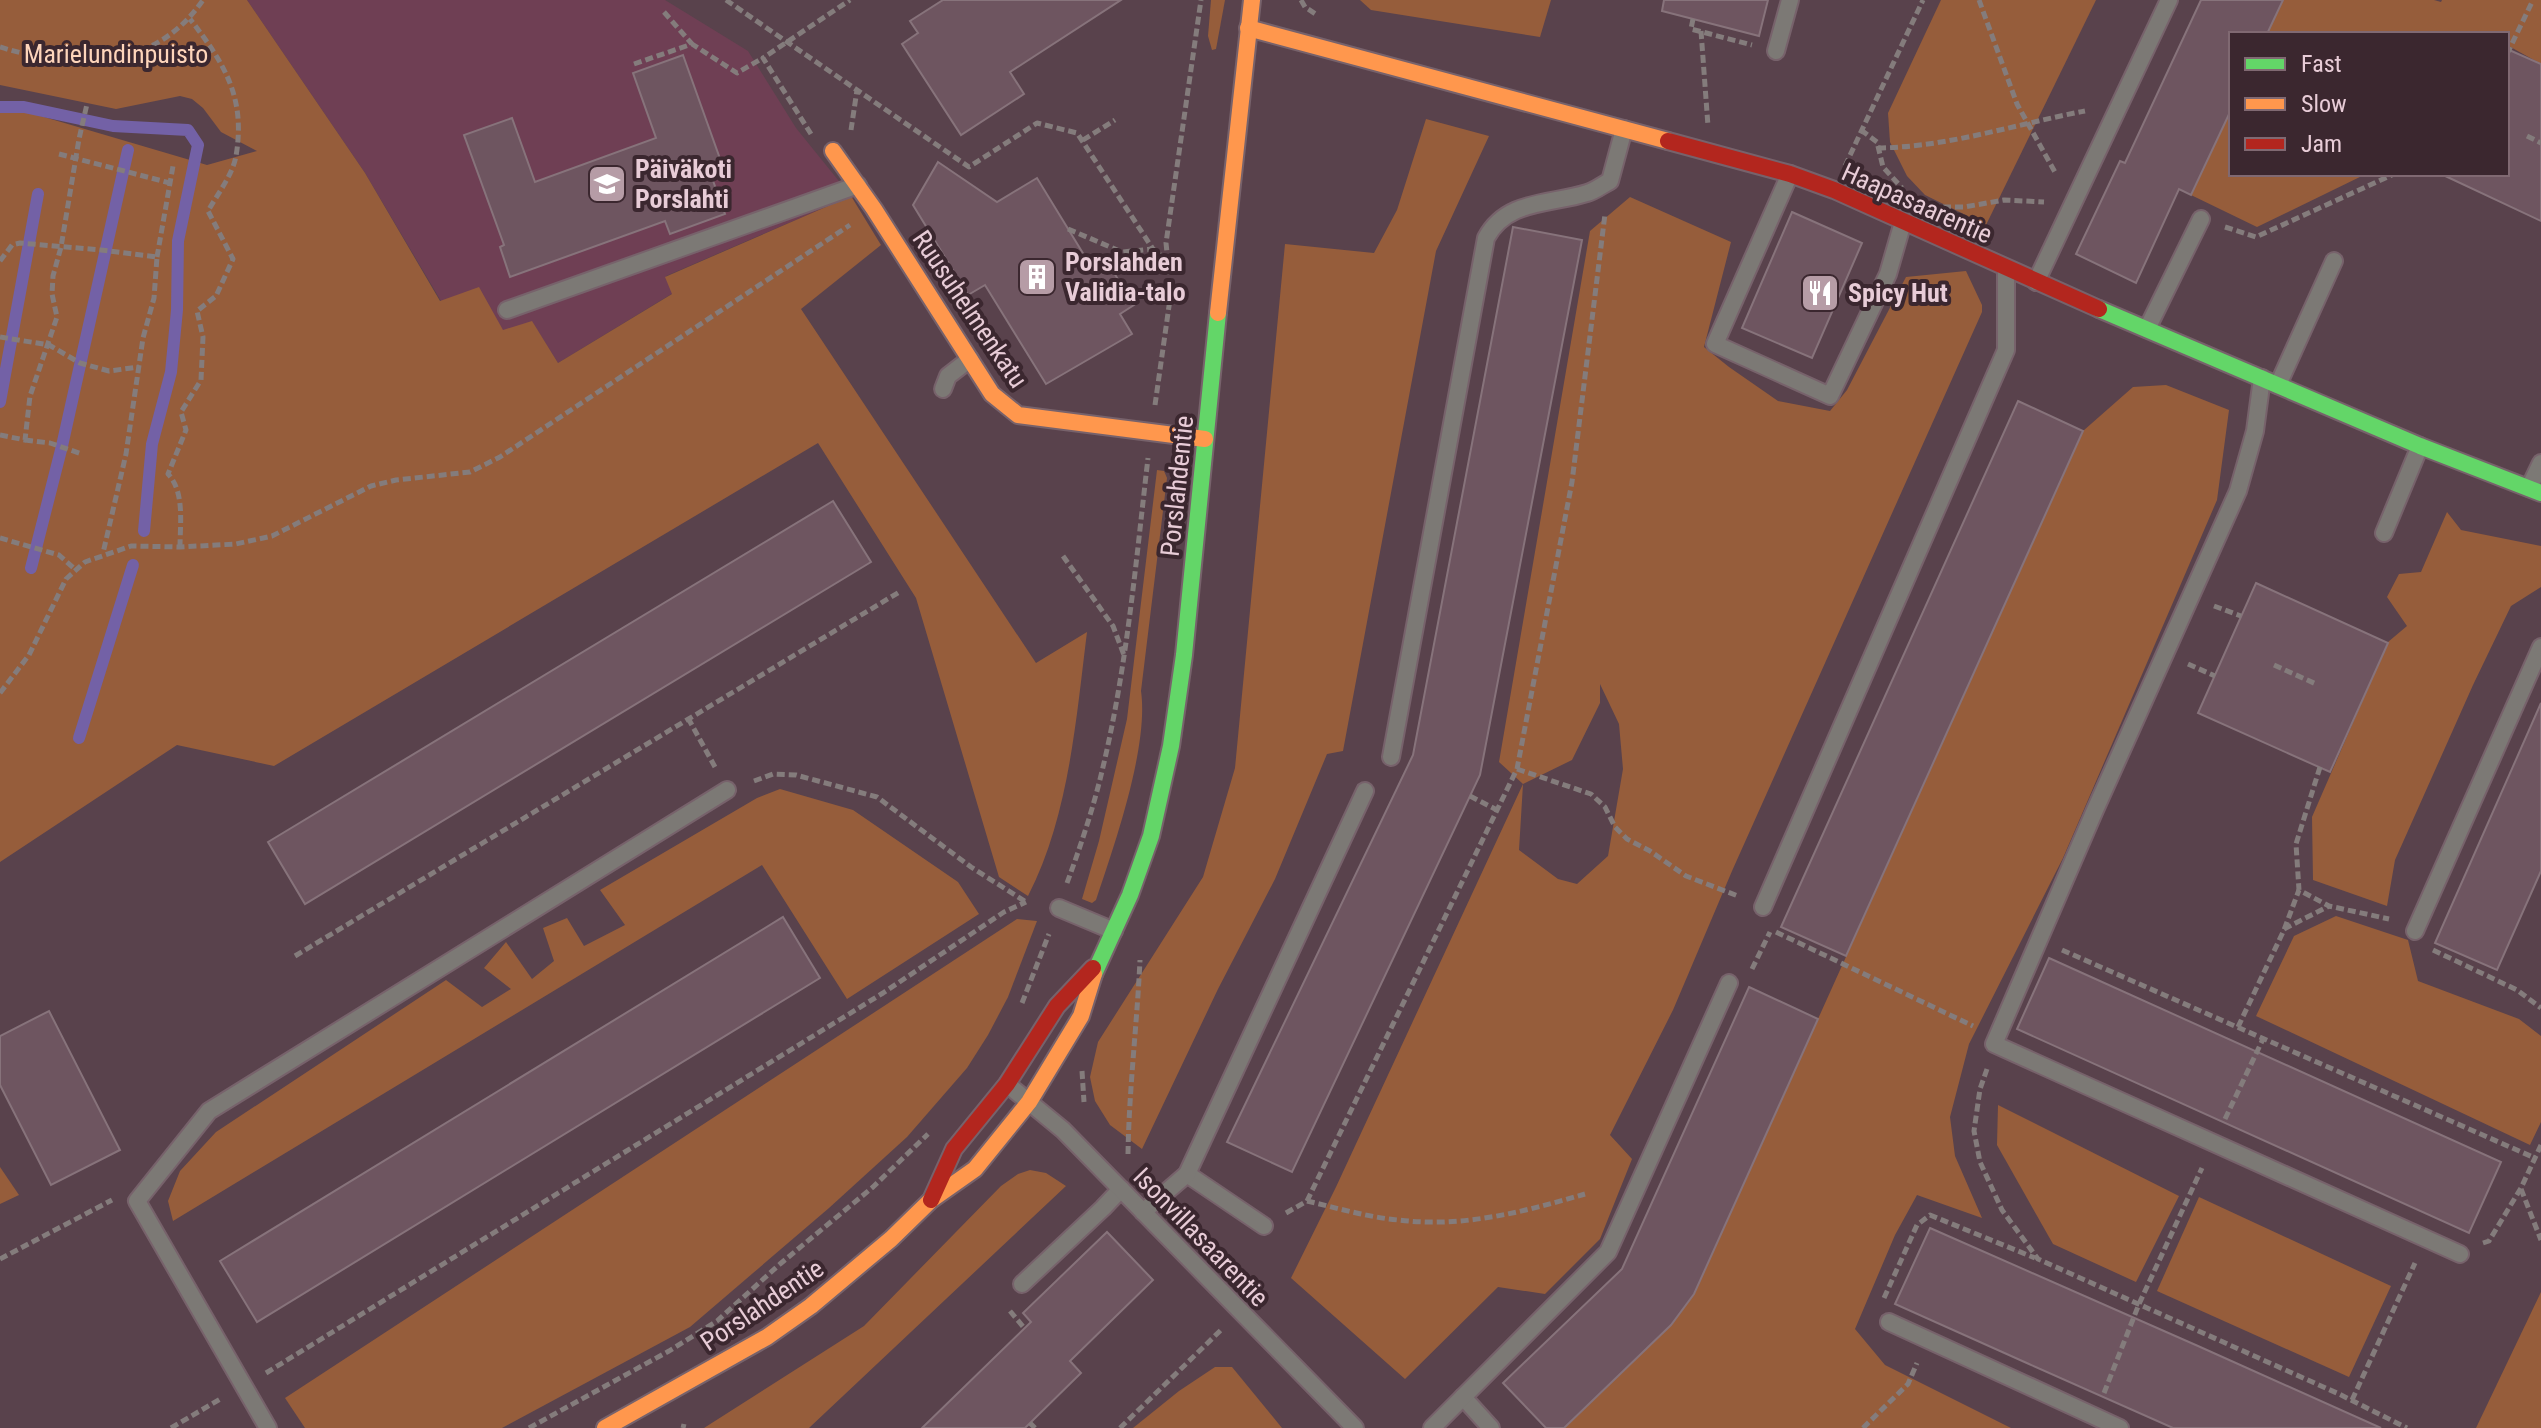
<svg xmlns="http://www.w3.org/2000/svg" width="2541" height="1428" font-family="'Roboto Condensed',sans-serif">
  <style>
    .built { fill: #6f3f54 }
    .green { fill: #965d3b; fill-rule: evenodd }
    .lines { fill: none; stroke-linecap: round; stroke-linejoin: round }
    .stream { stroke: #7361a6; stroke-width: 12 }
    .building { fill: #6e5560; stroke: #87737b; stroke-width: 2 }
    .lane-casing { stroke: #77626b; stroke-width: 20 }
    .street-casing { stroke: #77626b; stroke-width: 20 }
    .fast-casing { stroke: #77626b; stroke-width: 20 }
    .slow-casing { stroke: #77626b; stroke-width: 20 }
    .jam-casing { stroke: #77626b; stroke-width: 20 }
    .path { stroke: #847c7c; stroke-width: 5; stroke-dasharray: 8 4; stroke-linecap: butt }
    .lane { stroke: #7c7975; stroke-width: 16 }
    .street { stroke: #7c7975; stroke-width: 16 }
    .fast { stroke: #63d668; stroke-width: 16 }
    .slow { stroke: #ff974d; stroke-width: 16 }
    .jam { stroke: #b3261e; stroke-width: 16 }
    .labels { text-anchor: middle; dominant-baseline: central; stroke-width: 8; stroke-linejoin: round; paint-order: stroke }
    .park-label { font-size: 26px; fill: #fed5bb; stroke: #3b272f }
    .poi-label { font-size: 26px; font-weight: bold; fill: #e8ccd7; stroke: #3b272f; text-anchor: start }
    .street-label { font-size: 26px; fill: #e8ccd7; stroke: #3b272f }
  </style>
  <rect width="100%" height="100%" fill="#59424c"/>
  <polygon class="built" points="247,0 665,0 748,51 796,128 851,196 666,276 673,293 558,363 532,322 503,331 441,301 365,173"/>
  <g class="green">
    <path d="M0,0h247l118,173 75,128 39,-14 24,43 29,-9 26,42 114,-69 -7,-17 186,-81 30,49 -80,64 235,354 51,-31c-11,88 -18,184 -59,264l-29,-19 -83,-279 -98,-155 -544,323 -97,-21 -177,117v-758l207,61 50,-14 -36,-19 -18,-24 -11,-9 -12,-3 -64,13 -116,-24z"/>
    <polygon points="1211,0 1225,0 1216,49 1212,50 1208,36"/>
    <polygon points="1360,0 1551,0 1540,37 1371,10"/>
    <polygon points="1941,0 2096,0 1986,225 1925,195 1907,176 1890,142 1888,113"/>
    <polygon points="2283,0 2434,0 2441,2 2442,0 2541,0 2541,64 2507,45 2507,34 2267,34"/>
    <polygon points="2231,110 2231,174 2366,174 2257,227 2191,195"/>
    <polygon points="1426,119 1489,136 1436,251 1343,751 1327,754 1275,879 1218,989 1142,1149 1110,1125 1095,1101 1090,1077 1098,1042 1203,877 1235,768 1285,244 1374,253 1397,210"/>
    <path d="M1630,197l101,45 -27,105 25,20 49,34 52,10 17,-21 59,-113 60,-6 16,34v7l-250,559 -59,139 -63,125 22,24 -32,80 -55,55 -47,-7 -93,92 -114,-101 45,-91 187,-403 -24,-22 91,-531zM1600,684l19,40 4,45 -15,87 -31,28 -19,-5 -39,-29 4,-66 49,-24 28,-57z"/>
    <polygon points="2166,385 2229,410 2217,500 2063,858 1969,1044 1950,1117 1955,1156 1982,1218 1917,1195 1895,1235 1855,1329 1885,1365 2011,1428 1564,1428 1671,1325 1694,1294 2083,431 2133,387"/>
    <path d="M1157,470l7,1 3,7 -26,213c8,56 -27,155 -45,209l-4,3 -10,-4 17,-58 28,-122z"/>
    <polygon points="2447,512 2461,530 2541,546 2541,587 2511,606 2473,685 2395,860 2387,906 2313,880 2312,817 2388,642 2407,626 2387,597 2399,574 2421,572"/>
    <polygon points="780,789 853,810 958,882 979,914 847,999 762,865 173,1221 168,1201 180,1171 216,1132 446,980 482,1007 511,989 484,968 506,942 532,979 554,961 543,928 567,918 584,946 625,925 600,890 757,798"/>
    <polygon points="2336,916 2408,940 2418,981 2519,1019 2541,1036 2541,1122 2530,1145 2256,1016 2294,936"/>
    <polygon points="1017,919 1037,921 1008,997 988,1035 967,1068 907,1137 829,1208 690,1327 502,1428 305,1428 285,1398"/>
    <polygon points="1998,1105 2179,1196 2136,1282 2053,1244 1997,1145"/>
    <polygon points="0,1167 19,1195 0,1204"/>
    <polygon points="1030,1170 1046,1173 1066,1186 809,1428 704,1428 864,1326 1001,1186 1018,1174"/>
    <polygon points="2199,1197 2391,1286 2349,1377 2157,1291"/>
    <polygon points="2541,1292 2541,1428 2476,1428"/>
    <polygon points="1215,1367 1232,1367 1282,1428 1133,1428 1179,1391"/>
  </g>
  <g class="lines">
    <g class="stream">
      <polyline points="0,107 24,107 113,126 188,130 198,145 178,241 177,310 171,372 152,444 144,531"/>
      <polyline points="0,402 38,194"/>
      <polyline points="31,568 62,446 128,150"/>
      <polyline points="79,738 133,565"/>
    </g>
  </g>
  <g class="building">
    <polygon points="943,0 1121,0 1010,72 1024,94 961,135 902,44 918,33 910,21"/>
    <polygon points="1664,0 1768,0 1759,36 1662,11"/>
    <polygon points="2201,0 2283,0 2267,34 2231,34 2231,110 2191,195 2179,189 2136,283 2076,254 2120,161 2125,163"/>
    <polygon points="2507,49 2541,64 2541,221 2441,174 2507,174"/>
    <polygon points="683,55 724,170 711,175 725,214 670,234 665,221 510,277 500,247 504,245 464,135 512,118 535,182 656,138 633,73"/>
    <polygon points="938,162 997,202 1037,178 1092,268 1106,260 1134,305 1120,314 1132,334 1046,384 985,285 968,295 913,205"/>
    <polygon points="1792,212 1862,243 1812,358 1742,328"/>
    <polygon points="1513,227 1582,240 1480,775 1292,1172 1227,1142 1413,755"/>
    <polygon points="2018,401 2083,431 1846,956 1781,927"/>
    <polygon points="833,501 871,562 305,904 268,842"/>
    <polygon points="2256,583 2388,643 2330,772 2198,713"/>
    <polygon points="2541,703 2541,871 2497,970 2435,943"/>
    <polygon points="783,917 820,978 257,1322 220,1261"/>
    <polygon points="2049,958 2501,1162 2469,1233 2017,1029"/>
    <polygon points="1749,987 1818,1019 1694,1294 1671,1325 1564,1428 1546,1428 1503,1383 1622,1269"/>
    <polygon points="49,1011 120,1150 51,1185 0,1085 0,1036"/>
    <polygon points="1930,1228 2198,1346 2381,1428 2173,1428 2029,1364 1895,1304"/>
    <polygon points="1107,1232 1153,1280 1070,1361 1081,1373 1025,1428 922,1428 1031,1322 1023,1313"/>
  </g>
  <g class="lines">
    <g class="lane-casing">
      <g id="lane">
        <polyline points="1776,51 1790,0"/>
        <polyline points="1790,174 1715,344 1830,396 1888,274 1903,222"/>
        <polyline points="2036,282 2169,0"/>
        <polyline points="507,310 858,185"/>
        <polyline points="2147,329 2201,219"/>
        <polyline points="2262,378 2255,431 2238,491 2095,810 1994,1044 2460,1254"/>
        <polyline points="2278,385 2334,261"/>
        <polyline points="943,389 948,376 970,359"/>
        <polyline points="2529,488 2541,463"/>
        <polyline points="2384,533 2420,446"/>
        <path d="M1391,757l95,-519c21,-39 64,-33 101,-45 8,-2 15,-8 23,-12l14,-52"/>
        <polyline points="1763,907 2006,350 2006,269"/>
        <polyline points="1059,908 1114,931"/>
        <polyline points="2415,931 2541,647"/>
        <polyline points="1187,1174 1264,1226"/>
        <polyline points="1143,1212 1187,1174 1365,791"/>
        <polyline points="1022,1284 1103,1208 1121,1189"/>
        <polyline points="1889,1322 2120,1428"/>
        <polyline points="1463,1397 1491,1428"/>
        <polyline points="268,1428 137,1201 209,1111 727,790"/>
        <polyline points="1432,1428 1608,1252 1729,983"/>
      </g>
    </g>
    <g class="street-casing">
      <polyline id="street" points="1007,1084 1063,1130 1355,1428"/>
    </g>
    <g class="fast-casing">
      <g id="fast">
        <polyline points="2099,309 2420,446 2541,493"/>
        <polyline points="1094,974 1130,895 1151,836 1171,746 1184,655 1218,313"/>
      </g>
    </g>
    <g class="slow-casing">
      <g id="slow">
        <polyline points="1248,28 1668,141"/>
        <polyline points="833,151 874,209 992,394 1018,415 1205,439"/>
        <polyline points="1218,313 1252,0"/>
        <polyline points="605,1428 767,1337 811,1306 891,1239 931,1200 975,1169 1029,1102 1081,1016 1094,974"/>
      </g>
    </g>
    <g class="jam-casing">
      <g id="jam">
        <polyline points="1668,141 1790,174 1834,190 2099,309"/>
        <polyline points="931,1200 954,1149 1007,1084 1057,1006 1093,968"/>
      </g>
    </g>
    <g class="path">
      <polyline points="726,0 969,167 1037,123 1077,133 1153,249 1168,261"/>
      <polyline points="1301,0 1305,7 1317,15"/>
      <polyline points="1979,0 2017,104 2056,174"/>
      <polyline points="664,12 692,44"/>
      <polyline points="1693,19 1691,29 1752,45"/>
      <polyline points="1701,31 1708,126"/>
      <path d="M0,47c75,23 154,24 203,-47"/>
      <polyline points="2507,54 2533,0"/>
      <polyline points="634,64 692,44 737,73 763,58"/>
      <polyline points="851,130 857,90"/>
      <polyline points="1861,130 1877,142 1883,167 1902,188"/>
      <polyline points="811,134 763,58 850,0"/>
      <polyline points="2527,136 2541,143"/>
      <polyline points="1083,140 1115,120"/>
      <path d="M1878,148c71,-1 138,-24 207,-37"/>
      <polyline points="59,154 170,183"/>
      <polyline points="1845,166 1923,0"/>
      <polyline points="1943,207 1964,207 2004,200 2044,202"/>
      <polyline points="2225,227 2256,237 2394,174"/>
      <polyline points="1068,229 1122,252 1153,249"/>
      <polyline points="157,257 173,166"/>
      <polyline points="0,261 12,245 20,243 101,250 157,257 154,298 143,338 126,454 103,553"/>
      <polyline points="0,337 49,345 80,363 109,371 139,367"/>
      <polyline points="1155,405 1171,292 1166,243 1201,0"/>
      <polyline points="0,435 25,440 30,396 57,317 52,294 53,276 61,247 79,139 87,104"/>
      <polyline points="25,440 50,443 82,454"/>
      <polyline points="0,538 59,555 76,570"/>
      <path d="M180,547c0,-23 5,-55 -12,-73l18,-44 -5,-18 20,-32 2,-43 -6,-26 19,-15 17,-37 -25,-48c9,-16 25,-37 28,-55 10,-59 -12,-93 -46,-137"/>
      <polyline points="1063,556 1113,626 1124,655"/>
      <polyline points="2214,606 2241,616"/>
      <polyline points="2188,664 2215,676"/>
      <polyline points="2274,665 2316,684"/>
      <polyline points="0,693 29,655 66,579 85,562 131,546 180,547 236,544 272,536 371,486 396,480 470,472 500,457 850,225"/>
      <polyline points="688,718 715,767"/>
      <polyline points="2320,767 2296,844 2299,890 2329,906 2389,919"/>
      <polyline points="1517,769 1591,794 1605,807 1615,827 1627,839 1650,851 1686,876 1738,896"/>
      <polyline points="754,781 773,774 796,775 877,797 971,867 1026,902"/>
      <polyline points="1470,796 1497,810"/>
      <path d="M1067,883c14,-38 27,-77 36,-116 24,-101 33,-206 45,-309"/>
      <polyline points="2284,929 2329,906"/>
      <polyline points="1776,932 1973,1026"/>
      <polyline points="2062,950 2535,1158"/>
      <polyline points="2433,950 2517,990 2541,1008"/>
      <polyline points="295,956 901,591"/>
      <polyline points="1752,969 1770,932"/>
      <polyline points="1022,1003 1049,934"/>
      <polyline points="2238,1027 2284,930 2299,890"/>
      <polyline points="1987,1069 1980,1089 1974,1131 1980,1162 2002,1210 2038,1259 2339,1394 2407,1428"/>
      <polyline points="1082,1071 1084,1102"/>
      <polyline points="2225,1119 2263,1039"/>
      <path d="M1128,1154c1,-65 9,-129 12,-194"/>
      <polyline points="2521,1189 2541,1240"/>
      <polyline points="1307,1201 1517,769 1572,482 1605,214"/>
      <path d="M1286,1213l21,-12c30,7 60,16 91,19 65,8 125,-8 187,-26"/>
      <polyline points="2483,1243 2489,1241 2521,1188 2541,1145"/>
      <polyline points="0,1259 112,1200"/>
      <polyline points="1884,1298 1917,1225 1930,1215 2035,1258"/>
      <polyline points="1010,1311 1025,1329"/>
      <polyline points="266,1373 883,993 1004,912 1026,902"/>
      <polyline points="2104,1393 2139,1304 2202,1168"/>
      <polyline points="2352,1400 2415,1263"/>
      <polyline points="1030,1423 1035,1428"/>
      <polyline points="171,1428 222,1398"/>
      <polyline points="529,1428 669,1351 717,1321 780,1264 873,1187 928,1134"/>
      <polyline points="683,1428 684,1424"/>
      <polyline points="1120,1428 1222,1329"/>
      <polyline points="1863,1428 1908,1384 1917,1363"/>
    </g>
    <use href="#lane" class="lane"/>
    <use href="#street" class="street"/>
    <use href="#fast" class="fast"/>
    <use href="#slow" class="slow"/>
    <use href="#jam" class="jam"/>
  </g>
  <defs>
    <g id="school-square" transform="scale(2)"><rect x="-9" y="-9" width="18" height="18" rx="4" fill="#b69ca6" stroke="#3b272f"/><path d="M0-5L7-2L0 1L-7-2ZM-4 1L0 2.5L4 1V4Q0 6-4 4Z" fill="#fff"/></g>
    <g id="building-square" transform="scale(2)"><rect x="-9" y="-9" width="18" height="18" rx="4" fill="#b69ca6" stroke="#3b272f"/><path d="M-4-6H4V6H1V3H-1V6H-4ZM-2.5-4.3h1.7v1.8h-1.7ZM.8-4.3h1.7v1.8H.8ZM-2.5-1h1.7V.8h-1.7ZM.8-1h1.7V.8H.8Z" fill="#fff"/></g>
    <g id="restaurant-square" transform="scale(2)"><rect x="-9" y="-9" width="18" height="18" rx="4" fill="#b69ca6" stroke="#3b272f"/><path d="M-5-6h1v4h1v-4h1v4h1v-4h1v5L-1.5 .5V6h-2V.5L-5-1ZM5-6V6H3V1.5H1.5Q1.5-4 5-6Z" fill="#fff"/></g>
  </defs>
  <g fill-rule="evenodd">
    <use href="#school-square" x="607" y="184"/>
    <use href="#building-square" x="1037" y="277"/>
    <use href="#restaurant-square" x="1820" y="293"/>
  </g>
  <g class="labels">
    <g class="park-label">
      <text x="116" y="54">Marielundinpuisto</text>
    </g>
    <g class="poi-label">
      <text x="635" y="169">Päiväkoti<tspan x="635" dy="30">Porslahti</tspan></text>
      <text x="1065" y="262">Porslahden<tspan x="1065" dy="30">Validia-talo</tspan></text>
      <text x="1848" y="293">Spicy Hut</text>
    </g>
    <g class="street-label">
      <text transform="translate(1917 203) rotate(24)">Haapasaarentie</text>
      <text transform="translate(970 309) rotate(56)">Ruusuhelmenkatu</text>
      <text transform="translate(1177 486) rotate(-84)">Porslahdentie</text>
      <text transform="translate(1201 1237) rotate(46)">Isonvillasaarentie</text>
      <text transform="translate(762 1305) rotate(-34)">Porslahdentie</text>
    </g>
  </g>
  <rect x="2229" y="32" width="280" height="144" fill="#3b272f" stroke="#806972" stroke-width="2"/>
  <rect x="2245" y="58" width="40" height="12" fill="#63d668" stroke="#806972" stroke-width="2"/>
  <text x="2301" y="72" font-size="24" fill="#e8ccd7">Fast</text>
  <rect x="2245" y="98" width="40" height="12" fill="#ff974d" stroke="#806972" stroke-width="2"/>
  <text x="2301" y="112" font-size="24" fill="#e8ccd7">Slow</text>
  <rect x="2245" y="138" width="40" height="12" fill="#b3261e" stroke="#806972" stroke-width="2"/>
  <text x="2301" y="152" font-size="24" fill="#e8ccd7">Jam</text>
</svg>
